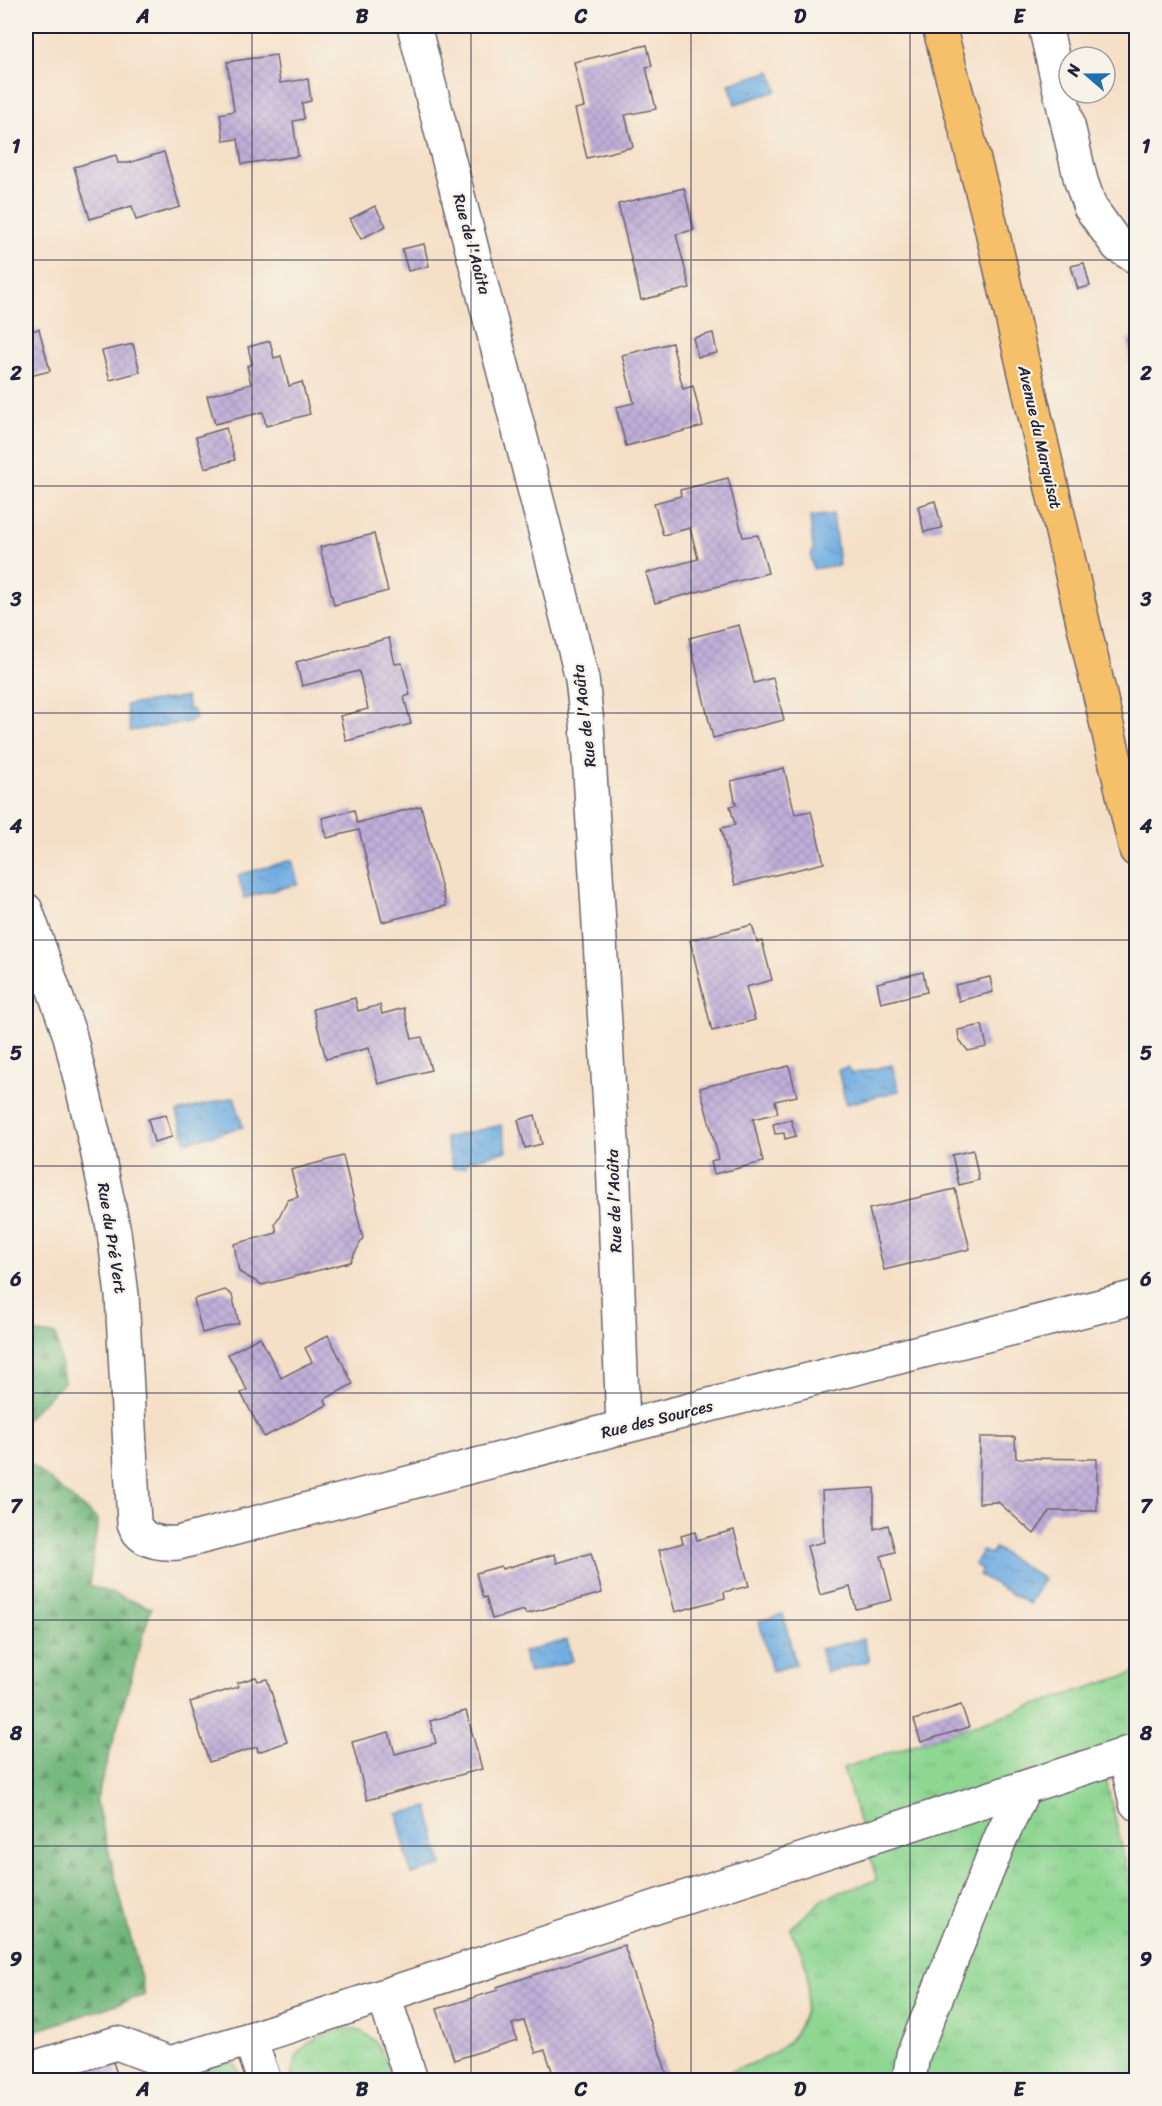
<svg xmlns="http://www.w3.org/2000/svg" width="1162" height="2106" font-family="Sriracha,sans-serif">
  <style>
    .grass { fill: url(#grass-tufts); stroke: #587c66; stroke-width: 1.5 }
    .forest { fill: url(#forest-firs); stroke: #4a6c5c; stroke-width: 1.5 }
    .water { fill: url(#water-ripples); stroke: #48688e; stroke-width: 1.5 }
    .building { fill: url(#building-cross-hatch) }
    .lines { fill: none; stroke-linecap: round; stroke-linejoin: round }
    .minor-casing { stroke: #6c646c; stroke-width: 36 }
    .major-casing { stroke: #6c646c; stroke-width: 36 }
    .minor { stroke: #fff; stroke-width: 33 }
    .major { stroke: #f6c06b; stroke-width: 33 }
    .grid { fill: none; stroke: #22223b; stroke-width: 1.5; stroke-opacity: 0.55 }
    .labels { text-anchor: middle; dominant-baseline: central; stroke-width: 4.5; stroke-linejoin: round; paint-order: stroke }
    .street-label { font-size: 16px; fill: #22223b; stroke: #f7f3e8 }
    .neatline { fill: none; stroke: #22223b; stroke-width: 2 }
    .grid-label { font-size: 20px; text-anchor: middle; font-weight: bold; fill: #22223b }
  </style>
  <defs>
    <pattern id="grass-tufts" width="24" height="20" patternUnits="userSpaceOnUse" patternTransform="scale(1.5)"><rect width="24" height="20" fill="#8ed692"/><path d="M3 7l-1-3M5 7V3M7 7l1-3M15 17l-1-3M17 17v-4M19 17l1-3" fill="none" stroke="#7ab77f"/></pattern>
    <pattern id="forest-firs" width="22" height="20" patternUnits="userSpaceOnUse" patternTransform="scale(1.5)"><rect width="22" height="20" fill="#72b77c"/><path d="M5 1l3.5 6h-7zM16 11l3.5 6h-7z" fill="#5d9467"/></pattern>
    <pattern id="water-ripples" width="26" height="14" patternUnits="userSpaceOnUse" patternTransform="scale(1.5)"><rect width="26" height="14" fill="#6fade1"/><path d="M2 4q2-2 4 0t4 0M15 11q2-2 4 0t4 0" fill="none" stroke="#5b8cb8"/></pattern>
    <pattern id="building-cross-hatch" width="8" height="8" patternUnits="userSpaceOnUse" patternTransform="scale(1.5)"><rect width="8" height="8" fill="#c0aed8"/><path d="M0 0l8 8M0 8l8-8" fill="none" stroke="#a595ba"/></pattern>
  </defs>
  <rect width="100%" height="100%" fill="#f7f3e8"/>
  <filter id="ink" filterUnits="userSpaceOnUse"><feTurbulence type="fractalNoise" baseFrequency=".0167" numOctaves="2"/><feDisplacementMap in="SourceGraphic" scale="12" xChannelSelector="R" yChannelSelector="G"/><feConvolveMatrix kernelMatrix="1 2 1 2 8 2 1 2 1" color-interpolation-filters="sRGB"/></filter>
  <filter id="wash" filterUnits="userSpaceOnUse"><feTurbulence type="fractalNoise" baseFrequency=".008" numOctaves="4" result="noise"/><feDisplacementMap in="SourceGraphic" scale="24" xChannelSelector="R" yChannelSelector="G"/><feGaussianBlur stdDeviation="1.35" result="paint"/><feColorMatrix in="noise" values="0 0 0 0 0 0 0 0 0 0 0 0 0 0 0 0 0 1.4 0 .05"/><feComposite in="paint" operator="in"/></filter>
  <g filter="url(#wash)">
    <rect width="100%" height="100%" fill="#f5e0c7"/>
    <g class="grass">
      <path d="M1136,1672v99l-30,9 30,127v173h-408l-3,-7c20,-7 39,-13 56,-25 27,-19 32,-65 21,-94 -3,-9 -8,-17 -12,-25l36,-32 51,-17 -34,-112z"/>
      <path d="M346,2028c33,3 36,26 47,52h-27l-2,-5 -16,5h-57c4,-38 23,-41 55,-52z"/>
      <path d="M228,2061c10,4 11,10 14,19h-78z"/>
    </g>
    <g class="forest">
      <polygon points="26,1332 56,1335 64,1382 26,1419"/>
      <polygon points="26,1460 98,1520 89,1585 151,1608 96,1801 145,1995 26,2034"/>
    </g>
    <g class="water">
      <polygon points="771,71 777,91 735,104 729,84"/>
      <polygon points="833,514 839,565 813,569 811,557 813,549 810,517"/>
      <polygon points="186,697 189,710 194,710 196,719 190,720 190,722 130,731 126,705"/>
      <polygon points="292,860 298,884 244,898 238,875"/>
      <polygon points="892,1065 899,1091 846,1104 838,1070 848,1067 851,1074"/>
      <polygon points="234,1097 243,1127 186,1142 177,1112"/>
      <polygon points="501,1125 507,1151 468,1161 465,1167 453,1168 445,1138"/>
      <polygon points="995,1548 1044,1579 1029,1604 979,1575 982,1570 974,1564 982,1551 992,1554"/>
      <polygon points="783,1614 796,1665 772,1671 759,1621"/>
      <polygon points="863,1639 869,1661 826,1672 820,1649"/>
      <polygon points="567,1640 573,1661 529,1673 523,1652"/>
      <polygon points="428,1807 442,1866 411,1874 397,1814"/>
    </g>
    <g id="blocks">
      <g class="building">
        <polygon points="647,45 652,66 646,67 656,109 625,115 633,147 587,158 575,109 584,107 574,62"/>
        <polygon points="276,55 280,83 308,79 311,101 302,103 304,119 293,121 298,156 242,164 238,139 224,141 220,114 234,111 227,62"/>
        <polygon points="164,152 180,207 136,220 132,206 90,219 74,167 116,155 118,163 128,163"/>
        <polygon points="684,188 694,230 676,234 690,288 641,300 618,204"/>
        <polygon points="375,206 386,226 361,239 350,219"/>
        <polygon points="424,244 429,266 408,271 402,249"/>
        <polygon points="1084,263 1090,286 1078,289 1071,266"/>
        <polygon points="39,329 50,371 26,377 26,332"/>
        <polygon points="713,333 717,353 698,357 693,338"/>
        <polygon points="1136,337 1136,400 1127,339"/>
        <polygon points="270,341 274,358 281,356 289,386 302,382 310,414 266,426 263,412 215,424 207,396 251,384 247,366 252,364 248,347"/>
        <polygon points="672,343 683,389 693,386 703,426 626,446 616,407 634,403 622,355"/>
        <polygon points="133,344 140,372 110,380 102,351"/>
        <polygon points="226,428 235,460 205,468 196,437"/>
        <polygon points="728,478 743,537 758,535 768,573 655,603 646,573 698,559 690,528 663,535 654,503 681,496 680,490"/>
        <polygon points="935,501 942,528 924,532 918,506"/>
        <polygon points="374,534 388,591 334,605 320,547"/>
        <polygon points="739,625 754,683 773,678 784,720 713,738 689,638"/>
        <polygon points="389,638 395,664 402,663 410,695 404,697 411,724 346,741 340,716 368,709 359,671 302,686 296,662"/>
        <polygon points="784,768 795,814 811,811 824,863 735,885 721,828 735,825 730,806 736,805 731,781"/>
        <polygon points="421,806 446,906 382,922 359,830 327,838 322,818 354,810 357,823"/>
        <polygon points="752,925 757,942 762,941 772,980 746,987 755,1020 712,1031 690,940"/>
        <polygon points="923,972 927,992 881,1003 877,983"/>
        <polygon points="990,977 993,992 959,1001 955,985"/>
        <polygon points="355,998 358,1011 380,1005 382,1014 404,1008 412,1039 422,1037 431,1070 378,1084 369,1048 326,1059 313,1009"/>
        <polygon points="982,1025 987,1047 968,1051 959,1039 958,1030"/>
        <polygon points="789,1066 797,1096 775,1101 778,1113 753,1119 763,1162 714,1174 711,1161 719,1159 700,1088"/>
        <polygon points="166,1115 172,1137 154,1142 148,1119"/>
        <polygon points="535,1115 542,1144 525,1148 518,1120"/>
        <polygon points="791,1120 796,1136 785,1139 784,1133 775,1134 773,1124"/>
        <polygon points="973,1150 979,1180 959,1185 952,1155"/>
        <polygon points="343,1156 363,1238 350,1262 262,1285 239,1272 234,1244 277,1233 275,1224 288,1200 298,1197 291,1170"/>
        <polygon points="955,1189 970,1249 884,1270 869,1209"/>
        <polygon points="225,1290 232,1295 239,1323 202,1333 194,1299"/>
        <polygon points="328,1335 353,1384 325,1399 327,1405 264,1437 241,1393 247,1390 228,1354 260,1337 281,1378 312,1362 305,1348"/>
        <polygon points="980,1437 1015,1437 1016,1458 1097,1459 1097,1511 1050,1511 1034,1534 998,1502 979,1503"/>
        <polygon points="874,1488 874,1529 888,1525 895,1552 881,1556 892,1600 856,1609 850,1587 820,1595 807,1546 824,1542 822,1491"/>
        <polygon points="734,1530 749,1586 724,1592 725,1598 675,1612 659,1550 683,1543 681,1536 695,1532 697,1540"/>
        <polygon points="591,1553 602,1593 526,1614 524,1610 492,1619 486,1597 483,1598 476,1573 501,1566 502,1569 555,1554 557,1563"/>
        <polygon points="256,1677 258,1681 267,1679 287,1742 258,1752 257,1747 209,1762 190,1702 238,1687 237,1683"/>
        <polygon points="961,1705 969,1727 921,1742 914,1720"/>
        <polygon points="466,1711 482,1769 367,1800 352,1742 389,1732 395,1754 436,1743 430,1721"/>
        <polygon points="624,1945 669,2080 555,2080 545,2050 536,2053 524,2021 512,2024 517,2040 454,2060 437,2009 498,1990 497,1987"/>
        <polygon points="113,2062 119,2080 57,2080"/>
      </g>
    </g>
  </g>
  <g filter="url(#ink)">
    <use href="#blocks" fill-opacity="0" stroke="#6c646c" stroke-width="1.5"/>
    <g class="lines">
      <g class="minor-casing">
        <g id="minor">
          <polyline points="414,26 556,573 582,679 587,723 613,1158 623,1427"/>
          <polyline points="1045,26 1081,181 1090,207 1118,246 1136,257"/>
          <path d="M26,910l44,126 26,109 18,87 8,63 12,228c6,19 26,21 44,20l445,-116 513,-130"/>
          <polyline points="1125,1754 1136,1803"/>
          <polyline points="384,1996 411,2080"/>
          <polyline points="250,2039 264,2080"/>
          <polyline points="26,2070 117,2043 170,2063 250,2039 1136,1751"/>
          <polyline points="909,2080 913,2055 1001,1837 1024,1788"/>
        </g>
      </g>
      <g class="major-casing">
        <polyline id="major" points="939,26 989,218 1136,850"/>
      </g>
      <use href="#minor" class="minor"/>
      <use href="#major" class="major"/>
    </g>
  </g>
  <path class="grid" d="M252,26v2054M471,26v2054M691,26v2054M910,26v2054M26,260h1110M26,486h1110M26,713h1110M26,940h1110M26,1166h1110M26,1393h1110M26,1620h1110M26,1846h1110"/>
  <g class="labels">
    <g class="street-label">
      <text transform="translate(472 244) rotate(75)">Rue de l'Aoûta</text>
      <text transform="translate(1040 437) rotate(77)">Avenue du Marquisat</text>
      <text transform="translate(584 716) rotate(-97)">Rue de l'Aoûta</text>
      <text transform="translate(614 1201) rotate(-92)">Rue de l'Aoûta</text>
      <text transform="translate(112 1238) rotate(81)">Rue du Pré Vert</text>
      <text transform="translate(657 1419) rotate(-14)">Rue des Sources</text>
    </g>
  </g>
  <rect width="1162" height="2106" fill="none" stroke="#f7f3e8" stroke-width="66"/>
  <g transform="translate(1087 75) rotate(290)"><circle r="28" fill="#f7f3e8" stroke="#a29fa3" stroke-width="1.5"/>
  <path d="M0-4.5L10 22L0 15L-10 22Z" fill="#1f6fb2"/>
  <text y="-9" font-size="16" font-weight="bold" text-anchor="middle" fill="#22223b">N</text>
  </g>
  <rect x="33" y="33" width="1096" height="2040" class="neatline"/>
  <g class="grid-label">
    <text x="143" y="23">A</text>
    <text x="362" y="23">B</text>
    <text x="581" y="23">C</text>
    <text x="800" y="23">D</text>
    <text x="1019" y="23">E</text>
    <text x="16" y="153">1</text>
    <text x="1146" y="153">1</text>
    <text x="16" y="380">2</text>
    <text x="1146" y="380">2</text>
    <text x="16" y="606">3</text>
    <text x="1146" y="606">3</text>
    <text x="16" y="833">4</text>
    <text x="1146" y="833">4</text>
    <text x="16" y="1060">5</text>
    <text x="1146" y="1060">5</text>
    <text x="16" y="1286">6</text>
    <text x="1146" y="1286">6</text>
    <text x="16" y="1513">7</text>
    <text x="1146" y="1513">7</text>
    <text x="16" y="1740">8</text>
    <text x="1146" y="1740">8</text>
    <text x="16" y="1966">9</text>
    <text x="1146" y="1966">9</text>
    <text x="143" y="2096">A</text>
    <text x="362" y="2096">B</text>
    <text x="581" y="2096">C</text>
    <text x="800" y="2096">D</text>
    <text x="1019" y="2096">E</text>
  </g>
</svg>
